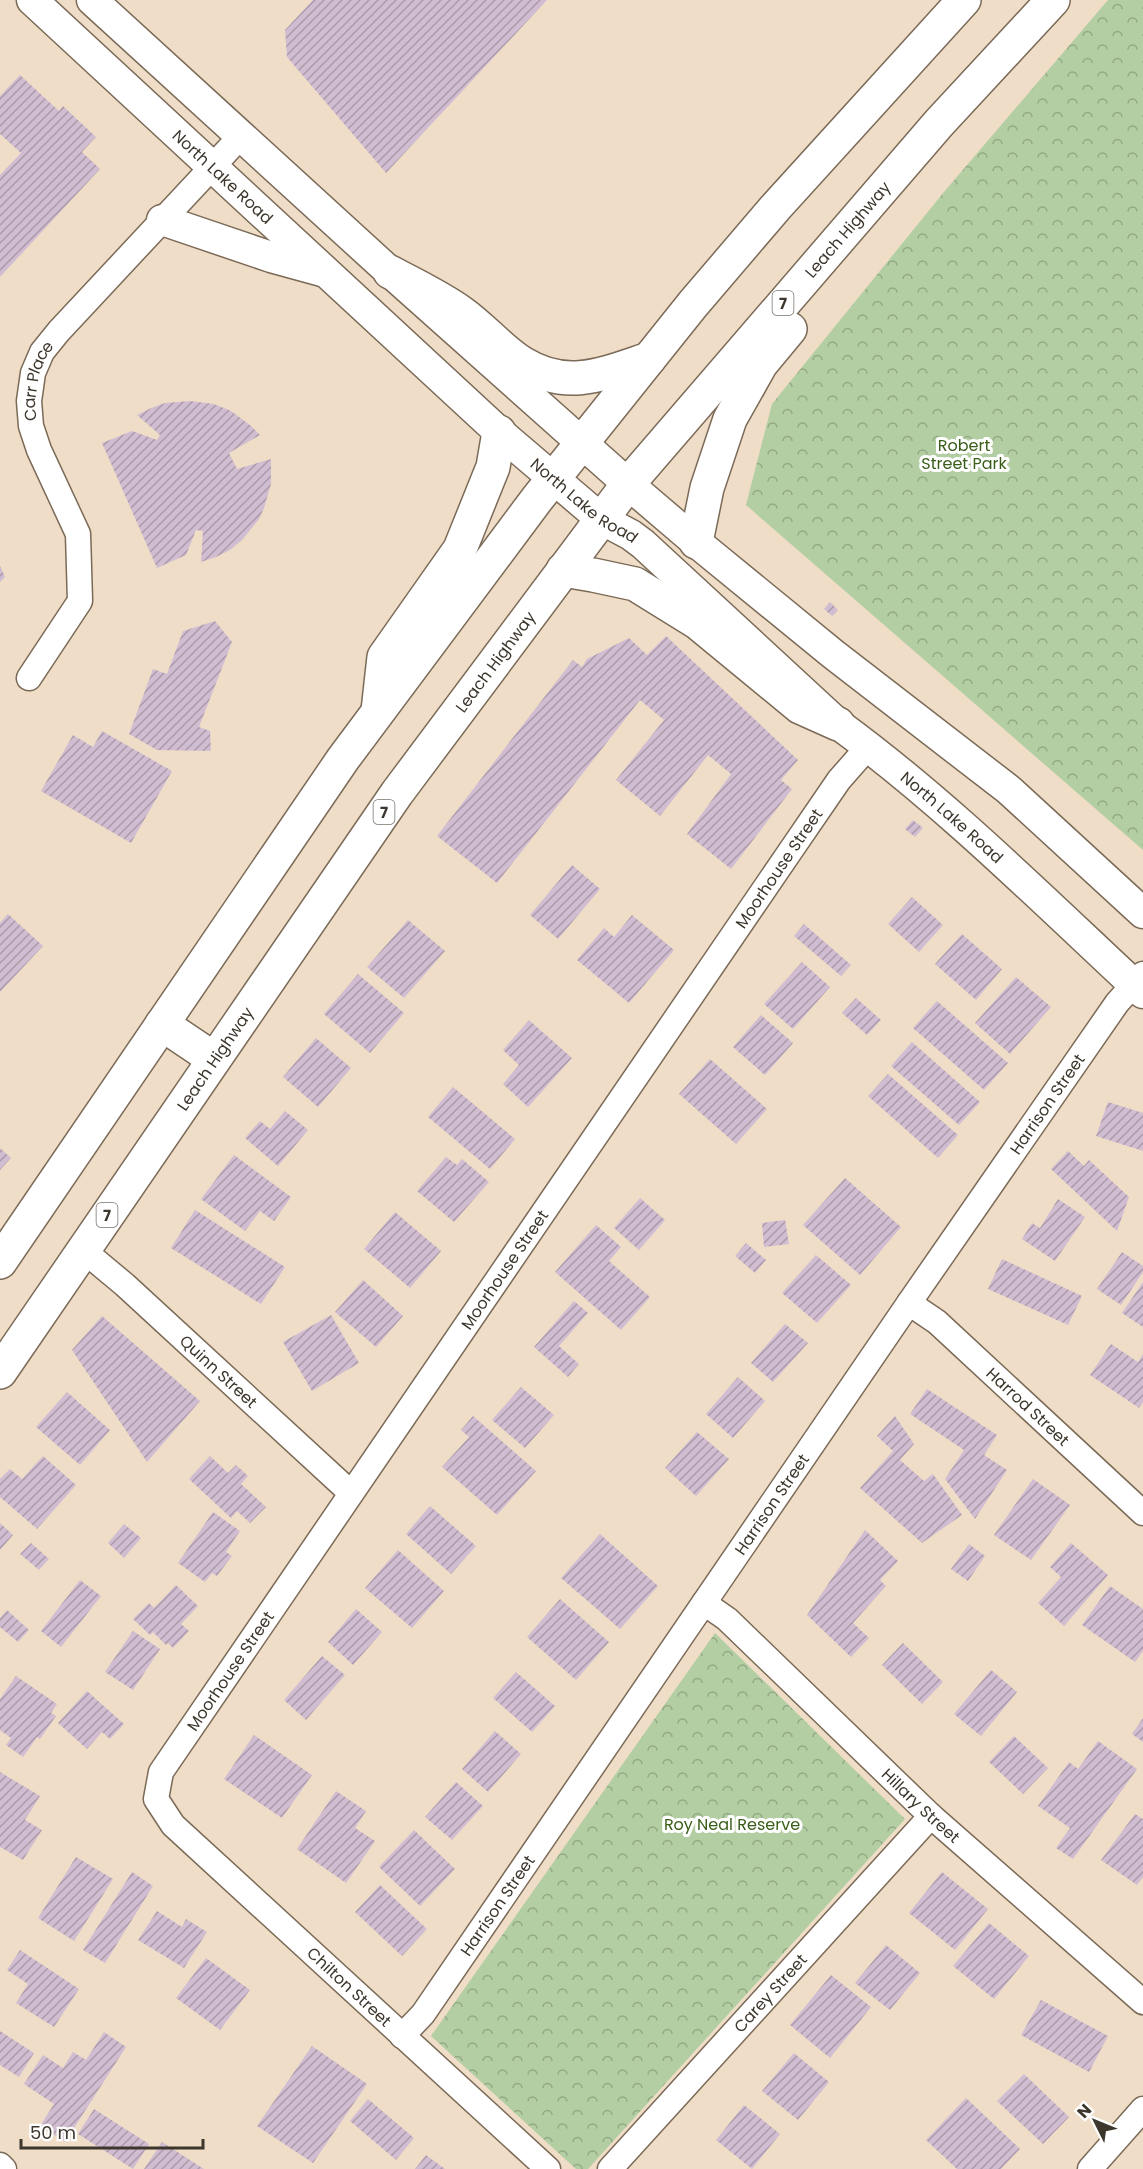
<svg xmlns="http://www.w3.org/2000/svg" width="1143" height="2169" font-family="Poppins,sans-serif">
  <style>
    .park { fill: url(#park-crowns) }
    .building { fill: url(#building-hatch) }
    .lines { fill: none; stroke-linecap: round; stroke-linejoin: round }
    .minor-casing { stroke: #7b6a57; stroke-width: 27 }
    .major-casing { stroke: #7b6a57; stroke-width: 33 }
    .highway-casing { stroke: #7b6a57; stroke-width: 36 }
    .minor { stroke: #fff; stroke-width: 24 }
    .major { stroke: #fff; stroke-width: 30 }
    .highway { stroke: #fff; stroke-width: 33 }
    .labels { text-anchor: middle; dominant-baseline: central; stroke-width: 6; stroke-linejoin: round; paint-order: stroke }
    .shield { fill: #fff; stroke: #77726c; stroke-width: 1.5 }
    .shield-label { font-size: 15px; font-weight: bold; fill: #3d362d }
    .street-label { font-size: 16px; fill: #3d362d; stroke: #fff }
    .park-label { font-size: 16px; fill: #395e18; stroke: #fff }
  </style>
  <defs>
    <pattern id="park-crowns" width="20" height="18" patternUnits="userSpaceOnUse" patternTransform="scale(1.5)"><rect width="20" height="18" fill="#b3cea2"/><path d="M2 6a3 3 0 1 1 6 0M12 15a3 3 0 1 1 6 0" fill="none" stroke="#93a884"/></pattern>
    <pattern id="building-hatch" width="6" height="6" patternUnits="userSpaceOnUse" patternTransform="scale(1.5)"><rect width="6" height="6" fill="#d1bdd1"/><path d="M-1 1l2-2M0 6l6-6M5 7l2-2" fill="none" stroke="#ab9aaa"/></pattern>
  </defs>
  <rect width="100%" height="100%" fill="#efddc7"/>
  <g class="park">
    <polygon points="1108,0 1143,0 1143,850 746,505 772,404 944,192"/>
    <polygon points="715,1633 905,1819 588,2169 576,2169 431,2036"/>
  </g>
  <g class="building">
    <polygon points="313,0 547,0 386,173 287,57 285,30"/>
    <polygon points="20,75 59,111 63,106 96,137 82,152 100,169 0,277 0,175 21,153 0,134 0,96"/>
    <polygon points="190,401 214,404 231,411 250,425 260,435 229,453 237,469 271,459 271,484 264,508 259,519 242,540 230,550 216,557 201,562 203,531 196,530 186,555 157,568 102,443 132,431 157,440 160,435 137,415 151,408 165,403"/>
    <polygon points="0,566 5,577 0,582"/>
    <polygon points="830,602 838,610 832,616 824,609"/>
    <polygon points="215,621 232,642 199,727 210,731 211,751 157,750 129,734 153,669 167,674 183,631"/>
    <polygon points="666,636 798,760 781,780 792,789 731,869 687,834 731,774 708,755 660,816 616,780 664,720 640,700 497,883 437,836 573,660 582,667 587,659 629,638 647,655"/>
    <polygon points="102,731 172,771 131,843 41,791 73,735 93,747"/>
    <polygon points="913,820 923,828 915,837 905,829"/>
    <polygon points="572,865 600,889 558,939 530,915"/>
    <polygon points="912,897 943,925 919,952 888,924"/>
    <polygon points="8,914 43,946 0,992 0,923"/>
    <polygon points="632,915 674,950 629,1003 577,960 604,928 614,937"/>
    <polygon points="408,920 445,951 404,998 367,967"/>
    <polygon points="804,924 851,965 841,976 794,936"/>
    <polygon points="962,934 1002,969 976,1000 935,964"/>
    <polygon points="802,962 830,987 793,1029 764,1004"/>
    <polygon points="358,974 404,1013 370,1053 324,1014"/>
    <polygon points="1016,977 1051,1007 1010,1054 975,1023"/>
    <polygon points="856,998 881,1020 867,1035 842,1013"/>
    <polygon points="937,1001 1008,1063 984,1090 913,1028"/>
    <polygon points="761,1015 793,1043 765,1075 733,1047"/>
    <polygon points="529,1020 572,1058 528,1107 503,1084 519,1065 503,1050"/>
    <polygon points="316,1038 351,1068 318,1107 283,1077"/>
    <polygon points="912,1042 980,1102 959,1125 891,1066"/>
    <polygon points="710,1059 767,1109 736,1144 679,1094"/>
    <polygon points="888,1074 958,1135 938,1158 868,1096"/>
    <polygon points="453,1087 515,1139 490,1169 428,1117"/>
    <polygon points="1108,1102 1143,1113 1143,1151 1096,1136"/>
    <polygon points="285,1111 308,1130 278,1166 245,1138 260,1121 270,1129"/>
    <polygon points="0,1148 11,1158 0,1170"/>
    <polygon points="1068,1151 1084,1166 1089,1160 1129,1197 1117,1231 1051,1169"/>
    <polygon points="234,1155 291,1197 274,1221 260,1211 245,1231 201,1199"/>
    <polygon points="446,1157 457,1165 462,1159 489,1182 454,1222 417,1191"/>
    <polygon points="845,1178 901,1227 860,1275 803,1225"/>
    <polygon points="640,1198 665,1220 639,1250 614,1228"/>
    <polygon points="1058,1199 1085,1217 1055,1261 1022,1239 1032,1223 1040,1228"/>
    <polygon points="195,1210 285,1267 261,1304 171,1248"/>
    <polygon points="395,1212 441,1251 410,1288 364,1249"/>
    <polygon points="785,1220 789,1244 764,1247 762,1223"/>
    <polygon points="596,1225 621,1247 609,1261 650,1297 621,1330 555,1272"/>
    <polygon points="746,1243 766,1260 755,1273 735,1256"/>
    <polygon points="1122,1252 1143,1266 1143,1272 1121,1305 1097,1289"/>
    <polygon points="816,1255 851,1285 817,1323 782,1293"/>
    <polygon points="1002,1259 1082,1296 1068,1325 988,1289"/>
    <polygon points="363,1280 403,1316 376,1347 335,1312"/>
    <polygon points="1143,1282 1143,1327 1122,1313"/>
    <polygon points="574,1301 588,1313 559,1346 579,1364 568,1377 534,1347"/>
    <polygon points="331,1315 359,1363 312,1391 283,1342"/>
    <polygon points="102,1316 200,1401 147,1462 72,1350"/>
    <polygon points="785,1324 808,1343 773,1382 751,1363"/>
    <polygon points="1111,1344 1138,1362 1143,1354 1143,1402 1139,1408 1090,1375"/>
    <polygon points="738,1377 765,1401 733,1438 706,1414"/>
    <polygon points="521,1387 554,1415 525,1448 492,1420"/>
    <polygon points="927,1389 997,1435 984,1455 1007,1470 975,1519 945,1479 964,1450 910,1414"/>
    <polygon points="67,1392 110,1430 80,1465 36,1427"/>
    <polygon points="473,1416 536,1471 497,1515 442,1467 469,1437 461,1430"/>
    <polygon points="895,1416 914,1444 900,1460 924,1481 933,1474 962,1515 922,1543 860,1488 893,1451 877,1436"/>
    <polygon points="697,1432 729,1459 696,1496 665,1468"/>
    <polygon points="43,1456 76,1485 37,1529 0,1497 0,1479 10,1469 22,1479"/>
    <polygon points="210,1456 228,1473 236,1465 248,1476 241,1484 266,1507 250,1523 237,1511 231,1518 189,1479"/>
    <polygon points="1033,1479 1070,1505 1031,1560 994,1535"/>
    <polygon points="430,1506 476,1546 451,1574 406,1534"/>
    <polygon points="213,1512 240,1531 226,1552 232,1556 217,1576 212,1573 205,1582 178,1563"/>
    <polygon points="0,1523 13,1535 0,1550"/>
    <polygon points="124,1524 141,1538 124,1558 108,1543"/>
    <polygon points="865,1530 898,1561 880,1580 886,1586 853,1623 869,1638 851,1657 807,1615"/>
    <polygon points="600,1534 658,1586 620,1629 561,1578"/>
    <polygon points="31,1543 49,1559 39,1570 20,1554"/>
    <polygon points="1071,1543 1108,1575 1064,1626 1038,1603 1061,1577 1050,1567"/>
    <polygon points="969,1544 985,1556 968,1581 951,1569"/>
    <polygon points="398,1550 444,1591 412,1628 365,1588"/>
    <polygon points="80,1580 101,1596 61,1647 41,1631"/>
    <polygon points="176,1585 198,1606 181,1624 189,1631 173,1648 168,1643 166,1645 153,1632 150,1635 133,1619 149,1603 154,1608"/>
    <polygon points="1110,1586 1143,1609 1143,1651 1135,1662 1082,1625"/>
    <polygon points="560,1599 609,1642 576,1680 527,1637"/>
    <polygon points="356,1609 382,1632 353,1665 328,1642"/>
    <polygon points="7,1610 29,1630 18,1642 0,1627 0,1618"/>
    <polygon points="133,1631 160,1649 133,1690 105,1672"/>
    <polygon points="903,1643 943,1682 922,1704 882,1665"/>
    <polygon points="322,1656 345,1675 306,1720 284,1700"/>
    <polygon points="991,1670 1017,1692 981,1736 954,1714"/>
    <polygon points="516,1672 555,1706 532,1732 493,1698"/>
    <polygon points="16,1676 57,1704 51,1713 56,1716 40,1739 37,1737 23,1757 6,1745 11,1738 0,1730 0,1699"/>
    <polygon points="87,1691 124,1724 110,1739 102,1732 87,1749 58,1723"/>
    <polygon points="1143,1718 1143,1742 1132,1734"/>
    <polygon points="495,1731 521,1754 488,1792 462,1769"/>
    <polygon points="254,1735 312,1775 282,1818 224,1779"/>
    <polygon points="1014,1736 1048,1768 1023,1794 989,1762"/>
    <polygon points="1098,1741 1137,1769 1073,1859 1056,1848 1070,1828 1038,1806 1069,1762 1078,1769"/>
    <polygon points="0,1772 40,1796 25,1820 42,1830 23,1860 0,1847"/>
    <polygon points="456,1782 483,1806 452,1840 425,1817"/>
    <polygon points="336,1791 366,1811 355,1828 375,1841 346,1883 297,1849"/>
    <polygon points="1135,1814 1143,1819 1143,1877 1137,1885 1101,1860"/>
    <polygon points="414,1830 455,1869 420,1906 379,1867"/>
    <polygon points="76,1857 113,1879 74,1941 38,1918"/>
    <polygon points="132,1872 153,1886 105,1963 83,1950"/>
    <polygon points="942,1872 988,1909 955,1950 909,1913"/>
    <polygon points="380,1885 427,1929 402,1956 355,1912"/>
    <polygon points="157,1911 182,1927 186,1919 207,1932 184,1968 138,1940"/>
    <polygon points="989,1923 1029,1956 994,1999 953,1966"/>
    <polygon points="886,1945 920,1973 890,2010 855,1983"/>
    <polygon points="20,1950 79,1989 54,2027 16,2003 28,1984 7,1970"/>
    <polygon points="206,1958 250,1990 220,2030 176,1998"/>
    <polygon points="831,1975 871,2007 830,2058 790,2025"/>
    <polygon points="1041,2000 1108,2036 1089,2072 1021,2035"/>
    <polygon points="0,2031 34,2053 19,2077 0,2065"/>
    <polygon points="104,2032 126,2047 65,2142 40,2126 54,2104 24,2084 43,2055 63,2068 73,2052 86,2060"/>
    <polygon points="312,2046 367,2084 313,2163 257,2126"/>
    <polygon points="794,2053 829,2082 798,2120 762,2091"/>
    <polygon points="1024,2074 1069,2117 1043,2144 997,2101"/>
    <polygon points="966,2098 1020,2149 1001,2169 957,2169 926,2140"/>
    <polygon points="368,2099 414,2138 396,2160 350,2121"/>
    <polygon points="744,2105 780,2134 752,2169 716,2140"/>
    <polygon points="94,2109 149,2144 133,2169 78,2134"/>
    <polygon points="162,2142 204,2169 144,2169"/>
    <polygon points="426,2155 445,2169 415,2169"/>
  </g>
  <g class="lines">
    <g class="minor-casing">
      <g id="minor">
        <path id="s1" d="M29,678l51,-77 -2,-67 -39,-84 -8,-24 -2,-25 4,-28 9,-21 17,-21 182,-195"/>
        <path id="s2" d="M83,1250l42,35 226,208"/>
        <path id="s3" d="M909,1303l28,19 206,191"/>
        <path id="s4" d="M704,1603l23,16 204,197 212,186"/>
        <path id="s5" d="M402,2036l21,-22 486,-711 208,-300 26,-29"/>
        <polyline points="0,2165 4,2169"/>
        <path id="s6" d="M548,2169l-375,-344 -17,-26 5,-27 628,-919 50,-73 29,-33"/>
        <path id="s7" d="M610,2169l321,-353"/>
        <polyline points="1090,2169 1143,2109"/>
      </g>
    </g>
    <g class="major-casing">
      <g id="major">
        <path id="s8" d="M32,0l467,432 102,87 30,16 12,9 195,180c108,79 207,178 305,269"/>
        <polyline points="92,0 390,272 628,484 696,542 833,654 1009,790 1143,913"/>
        <polyline points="162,220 271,257 322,271"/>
      </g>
    </g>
    <g class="highway-casing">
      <g id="highway">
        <path d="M390,272c24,13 50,25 72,41 21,15 38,36 60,50 45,28 82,11 127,-4"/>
        <polyline points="696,542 707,488 730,419 761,364 790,329"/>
        <polyline points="563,570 593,575 635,584 698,623 800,707 838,724"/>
        <polyline points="378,711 384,657 460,549 493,467 499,432"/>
        <polyline points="162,1024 214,1059"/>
        <polyline points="0,1262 343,759 537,499 693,304 775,208 964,0"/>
        <path id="s9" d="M0,1372l397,-579 231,-309 311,-361 114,-123"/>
      </g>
    </g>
    <use href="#minor" class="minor"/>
    <use href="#major" class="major"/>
    <use href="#highway" class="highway"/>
  </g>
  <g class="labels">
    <g class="shield">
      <rect x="772.5" y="291" width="21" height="24" rx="4.5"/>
      <rect x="373.5" y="800" width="21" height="24" rx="4.5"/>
      <rect x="96.5" y="1203" width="21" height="24" rx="4.5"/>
    </g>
    <g class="shield-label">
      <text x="783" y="303">7</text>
      <text x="384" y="812">7</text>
      <text x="107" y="1215">7</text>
    </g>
    <g class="street-label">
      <text stroke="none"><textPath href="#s8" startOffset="260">North Lake Road</textPath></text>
      <text stroke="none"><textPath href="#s9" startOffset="1424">Leach Highway</textPath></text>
      <text stroke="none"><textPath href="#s1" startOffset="324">Carr Place</textPath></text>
      <text stroke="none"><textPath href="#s8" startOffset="746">North Lake Road</textPath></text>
      <text stroke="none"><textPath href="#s9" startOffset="866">Leach Highway</textPath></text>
      <text stroke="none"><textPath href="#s8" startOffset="1232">North Lake Road</textPath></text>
      <text stroke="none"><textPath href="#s6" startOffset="1662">Moorhouse Street</textPath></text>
      <text stroke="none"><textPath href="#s9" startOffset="380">Leach Highway</textPath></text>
      <text stroke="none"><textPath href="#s5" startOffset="1134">Harrison Street</textPath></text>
      <text stroke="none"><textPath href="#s6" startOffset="1176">Moorhouse Street</textPath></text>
      <text stroke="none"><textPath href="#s2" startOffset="182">Quinn Street</textPath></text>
      <text stroke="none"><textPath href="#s3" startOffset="158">Harrod Street</textPath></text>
      <text stroke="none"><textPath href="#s5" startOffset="648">Harrison Street</textPath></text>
      <text stroke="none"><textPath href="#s6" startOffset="690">Moorhouse Street</textPath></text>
      <text stroke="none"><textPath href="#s4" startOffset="297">Hillary Street</textPath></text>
      <text stroke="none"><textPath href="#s5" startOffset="162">Harrison Street</textPath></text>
      <text transform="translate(349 1987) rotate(43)">Chilton Street</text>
      <text stroke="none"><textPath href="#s7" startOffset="238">Carey Street</textPath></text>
    </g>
    <g class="park-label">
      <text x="964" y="445">Robert<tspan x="964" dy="18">Street Park</tspan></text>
      <text x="732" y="1824">Roy Neal Reserve</text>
    </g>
  </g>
  <g transform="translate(1095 2121) rotate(313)" stroke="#ffffff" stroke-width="4.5" paint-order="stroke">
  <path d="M0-4.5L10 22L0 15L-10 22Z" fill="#3d362d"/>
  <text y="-9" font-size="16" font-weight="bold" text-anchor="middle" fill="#3d362d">N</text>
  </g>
  <path d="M21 2139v9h182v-9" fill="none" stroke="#3d362d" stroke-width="3"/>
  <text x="30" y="2139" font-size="18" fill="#3d362d" stroke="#ffffff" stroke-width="4.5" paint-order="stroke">50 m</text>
</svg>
